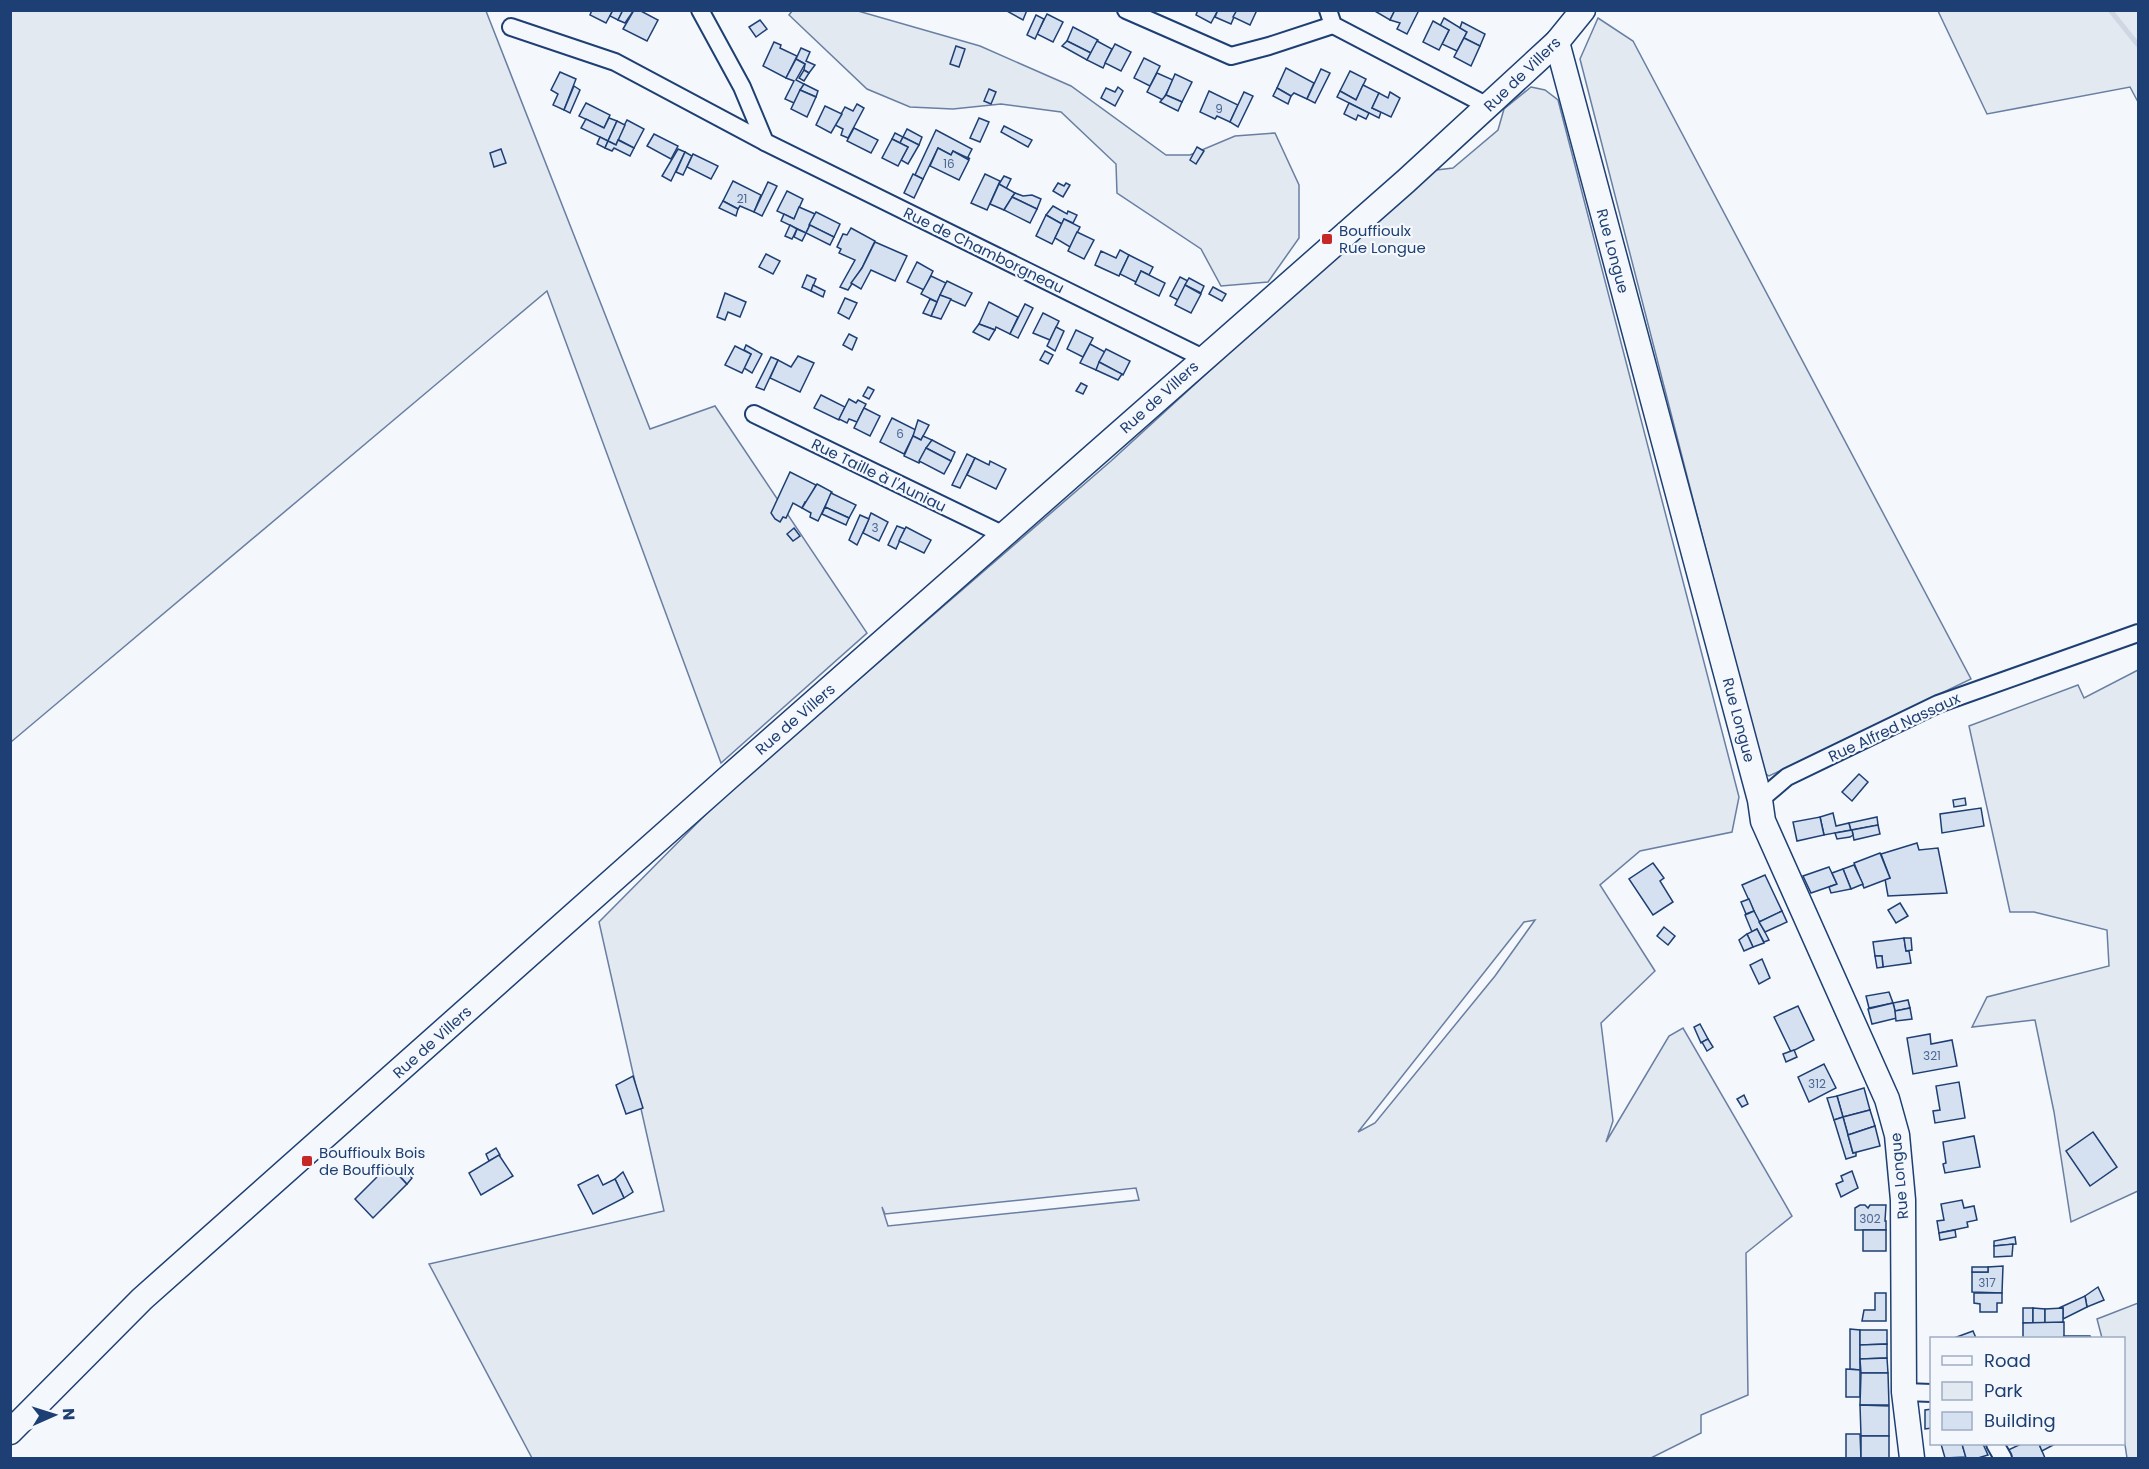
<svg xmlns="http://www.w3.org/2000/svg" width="2149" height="1469" font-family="Poppins,sans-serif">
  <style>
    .green { fill: #e3e9f0; stroke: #687fa3; stroke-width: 1.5; fill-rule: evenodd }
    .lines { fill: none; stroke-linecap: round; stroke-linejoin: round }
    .stream { stroke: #cfd7e4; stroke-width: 5 }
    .building { fill: #d5e0f0; stroke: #1d3f73; stroke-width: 1.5 }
    .street-casing { stroke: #1d3f73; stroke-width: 20 }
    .secondary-casing { stroke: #1d3f73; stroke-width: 27 }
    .street { stroke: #f4f7fb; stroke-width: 16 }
    .secondary { stroke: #f4f7fb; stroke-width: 24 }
    .poi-dot { fill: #c62828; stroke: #f4f7fb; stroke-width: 2 }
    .labels { text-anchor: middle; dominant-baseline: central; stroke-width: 4.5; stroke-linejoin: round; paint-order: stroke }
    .number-label { font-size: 12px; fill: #4b6792 }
    .street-label { font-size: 15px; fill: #1d3f73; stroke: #f4f7fb }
    .poi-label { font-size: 15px; fill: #1d3f73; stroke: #f4f7fb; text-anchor: start }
  </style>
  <rect width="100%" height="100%" fill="#f4f7fb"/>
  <g class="green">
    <polygon points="11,11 486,11 650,429 715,406 867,633 721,763 547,291 11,742"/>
    <polygon points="792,11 858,11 980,46 1071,86 1166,155 1190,155 1235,136 1275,133 1299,185 1299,238 1268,282 1221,286 1201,249 1117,193 1116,164 1061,112 1001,104 953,109 910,107 867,89 789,15"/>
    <polygon points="1938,11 2138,11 2138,102 2130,87 1987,114"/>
    <polygon points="1598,18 1633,41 1971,679 1769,776 1763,772 1580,59"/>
    <path d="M1531,87l14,3 13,10 181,697 -7,35 -92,19 -40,34 55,86 -54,52 12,98 -7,21 63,-106 14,-8 109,188 -46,37 2,142 -47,20v18l-50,25h-1119l-103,-194 235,-53 -65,-289 124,-125 388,-336 317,-290 25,-3 45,-38 6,-21zM1535,920l-40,56 -120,147 -17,9 166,-210zM1136,1188l3,12 -251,26 -6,-19 3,7z"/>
    <polygon points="2138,670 2138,1191 2071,1222 2054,1112 2035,1020 1972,1027 1987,997 2109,966 2107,930 2034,912 2010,912 1969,726 2078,685 2084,698"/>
    <polygon points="2138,1303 2138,1458 2127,1458 2124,1438 2124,1338 2102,1338 2097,1319"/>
  </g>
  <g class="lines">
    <polyline class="stream" points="2110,10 2138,45"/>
  </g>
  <g class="building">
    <polygon points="592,10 613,10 606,23 590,15"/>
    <polygon points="613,10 623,10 618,20 610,16"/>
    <polygon points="623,10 634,10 625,23 618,20"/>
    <polygon points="634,10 639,10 658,20 647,41 623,29"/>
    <polygon points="1005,10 1027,10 1023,20"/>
    <polygon points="1198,10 1218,10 1211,23 1196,15"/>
    <polygon points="1218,10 1237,10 1231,24 1215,17"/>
    <polygon points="1237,10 1257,10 1250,25 1233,17"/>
    <polygon points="1373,10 1395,10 1390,20"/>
    <polygon points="1395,10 1419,10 1407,34 1397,29 1400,23 1390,20"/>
    <polygon points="1047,14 1063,22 1053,42 1037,34"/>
    <polygon points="1036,15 1044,19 1035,39 1027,35"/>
    <polygon points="1444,18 1467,32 1457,51 1442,44 1449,30 1440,26"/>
    <polygon points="760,20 767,29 756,37 749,27"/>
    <polygon points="1433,21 1449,30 1439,50 1423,42"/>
    <polygon points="1462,22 1485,34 1480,46 1464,38 1467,32 1460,28"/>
    <polygon points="1073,27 1098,40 1091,53 1067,41"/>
    <polygon points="1464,38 1480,46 1471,66 1454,57"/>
    <polygon points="1067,41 1091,53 1087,60 1062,46"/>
    <polygon points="1097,41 1112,49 1103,68 1087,60"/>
    <polygon points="774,42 781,45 780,48 797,56 786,78 763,66"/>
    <polygon points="1115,44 1131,52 1121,71 1105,63"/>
    <polygon points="956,46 965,49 959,67 950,64"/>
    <polygon points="801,48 810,52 806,61 815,65 809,73 804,70 805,64 796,59"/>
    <polygon points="1144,58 1160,66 1150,86 1134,78"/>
    <polygon points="796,59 805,64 796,80 804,84 794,103 785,99 794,81 786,78"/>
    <polygon points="1286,68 1314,83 1307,99 1294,93 1291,96 1277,88"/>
    <polygon points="1321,69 1330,73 1315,103 1307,99"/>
    <polygon points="804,70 809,73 804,81 799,78"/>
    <polygon points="1350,71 1366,79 1356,100 1340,91"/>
    <polygon points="560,72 576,79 564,110 553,105 558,94 551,90"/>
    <polygon points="1157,73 1173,80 1163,100 1147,92"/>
    <polygon points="1175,74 1192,82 1182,102 1166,95"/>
    <polygon points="804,84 818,91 816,97 800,90"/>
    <polygon points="1363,85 1379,93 1372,108 1381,112 1379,118 1337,97 1340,91 1356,100"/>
    <polygon points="574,86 580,90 570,113 564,110"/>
    <polygon points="1118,87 1123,91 1115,106 1101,98 1106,88 1115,92"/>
    <polygon points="1277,88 1291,96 1288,104 1273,96"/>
    <polygon points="989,89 996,92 991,104 984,101"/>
    <polygon points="800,90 816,97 807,117 791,109"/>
    <polygon points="1209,91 1238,105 1230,122 1217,116 1215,119 1200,112"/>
    <polygon points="1244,92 1253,96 1238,127 1230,122"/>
    <polygon points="1390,92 1400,98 1391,117 1372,108 1379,93 1388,98"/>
    <polygon points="1166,95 1182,102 1178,111 1160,102"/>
    <polygon points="586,103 610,115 604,128 579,116"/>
    <polygon points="1349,103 1369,113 1366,119 1358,115 1356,120 1344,114"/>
    <polygon points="857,104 864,108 848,138 841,135 843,129 835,125 845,107 853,111"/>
    <polygon points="825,106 842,114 831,133 816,125"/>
    <polygon points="609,118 617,121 608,141 581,128 586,119 604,128"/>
    <polygon points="979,118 989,122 980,142 970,138"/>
    <polygon points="627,120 644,129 634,148 617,139"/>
    <polygon points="617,121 625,125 616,145 608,141"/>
    <polygon points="1004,126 1032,140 1028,147 1001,132"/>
    <polygon points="854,128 878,140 871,153 847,141"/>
    <polygon points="907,129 922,137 919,145 903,137"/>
    <polygon points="936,130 972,149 968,157 970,159 953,151 951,155 938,148 923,179 915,175"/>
    <polygon points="895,133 903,137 900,143 892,139"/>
    <polygon points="654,134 678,146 671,159 647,146"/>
    <polygon points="600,137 608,141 605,148 597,144"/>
    <polygon points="903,137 919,145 908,164 901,160 908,147 900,143"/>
    <polygon points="892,139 908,147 898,166 882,158"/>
    <polygon points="618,140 634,148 630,156 614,148 612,151 605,148 608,141 616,145"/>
    <polygon points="1197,147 1204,151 1196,164 1190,160"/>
    <polygon points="938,148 951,155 953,151 969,160 959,180 930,166"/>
    <polygon points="501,149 506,163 494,167 490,153"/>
    <polygon points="678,149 685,152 671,181 662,176"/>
    <polygon points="685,152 692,156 683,175 676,172"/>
    <polygon points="693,154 718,166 711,179 687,167"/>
    <polygon points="913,174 923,179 914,198 904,193"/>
    <polygon points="985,174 1000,181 987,210 971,203"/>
    <polygon points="1004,176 1011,179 1006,189 999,184"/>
    <polygon points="733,181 761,195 754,212 740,206 738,209 723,201"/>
    <polygon points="768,182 777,186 762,216 754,212"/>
    <polygon points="1058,183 1064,186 1066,183 1070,185 1063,197 1053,191"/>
    <polygon points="999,184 1015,193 1004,210 990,204"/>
    <polygon points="787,191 803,199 794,219 777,211"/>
    <polygon points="1015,193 1023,196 1032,195 1041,199 1037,209 1012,197"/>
    <polygon points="1012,197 1037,209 1030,223 1004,210"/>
    <polygon points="723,201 738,209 736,216 719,208"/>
    <polygon points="1053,206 1067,214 1068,211 1077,215 1073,223 1064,219 1062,224 1046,215"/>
    <polygon points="799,207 815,214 806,233 781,221 784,214 794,219"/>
    <polygon points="816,212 840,224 834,237 809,225"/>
    <polygon points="1046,215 1062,224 1052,244 1036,236"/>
    <polygon points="1064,219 1080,227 1070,247 1055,238"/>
    <polygon points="790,225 797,229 792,239 785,236"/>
    <polygon points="810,225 834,237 830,245 806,233"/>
    <polygon points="851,228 875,241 862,268 848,290 840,287 855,260 839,253 841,249 837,247 843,234 847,235"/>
    <polygon points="797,229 806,233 802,241 794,237"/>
    <polygon points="1077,232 1094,240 1084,259 1068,251"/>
    <polygon points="875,242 907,256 895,281 871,270 861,289 851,283 862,268"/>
    <polygon points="1120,250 1129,255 1119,276 1095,265 1101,251 1116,258"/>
    <polygon points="766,254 780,261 773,274 759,267"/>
    <polygon points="1129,255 1153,267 1149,275 1141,271 1136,282 1120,274"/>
    <polygon points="917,262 933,271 924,290 907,282"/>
    <polygon points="1141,271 1165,283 1159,296 1135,284"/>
    <polygon points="807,275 816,279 811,291 802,287"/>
    <polygon points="931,276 946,283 937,302 921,294"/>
    <polygon points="1180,277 1188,281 1178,300 1170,296"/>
    <polygon points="1189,278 1204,286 1201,293 1185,285"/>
    <polygon points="947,281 972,293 965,306 940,295"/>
    <polygon points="813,285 825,291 823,297 811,291"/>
    <polygon points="1185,285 1201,294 1191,313 1175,305"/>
    <polygon points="1213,287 1226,294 1222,301 1209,294"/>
    <polygon points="725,293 746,302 740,317 728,312 725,320 717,317"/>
    <polygon points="940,295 951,299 941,319 931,316"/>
    <polygon points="845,298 857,303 849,319 838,313"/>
    <polygon points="930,299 937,302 931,316 923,313"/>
    <polygon points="989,302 1018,317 1010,334 996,327 995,330 979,324"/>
    <polygon points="1025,304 1033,308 1018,338 1010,334"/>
    <polygon points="1043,313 1059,321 1050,340 1033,333"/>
    <polygon points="979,324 995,330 989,340 973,332"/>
    <polygon points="1056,327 1064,331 1055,351 1047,346"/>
    <polygon points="1076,330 1093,338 1083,357 1067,349"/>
    <polygon points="849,334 857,338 852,350 843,345"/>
    <polygon points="1090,344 1105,352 1096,370 1080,363"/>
    <polygon points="746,345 762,354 752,373 744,368 751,354 744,350"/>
    <polygon points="735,346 751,354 742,373 725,365"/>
    <polygon points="1106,349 1130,361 1123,375 1099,362"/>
    <polygon points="1045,351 1053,355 1048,364 1040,360"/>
    <polygon points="798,356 814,363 800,392 770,378 778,360 791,367"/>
    <polygon points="771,357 778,360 764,390 756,387"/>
    <polygon points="1099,362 1122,374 1118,380 1096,370"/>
    <polygon points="1081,383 1087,386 1083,394 1076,391"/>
    <polygon points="868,387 874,390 869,399 863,396"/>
    <polygon points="821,395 845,407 839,420 814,408"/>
    <polygon points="849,399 856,403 858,400 866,404 857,422 849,419 847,423 839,419"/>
    <polygon points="864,408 880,416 870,436 854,428"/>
    <polygon points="892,418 916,430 904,454 880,442"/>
    <polygon points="918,420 929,425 921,440 913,436"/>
    <polygon points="913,436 921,440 923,436 932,440 919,463 904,456"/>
    <polygon points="932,440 955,452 951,461 926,448"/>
    <polygon points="926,448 951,461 944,474 919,461"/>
    <polygon points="967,454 975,458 960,488 952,485"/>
    <polygon points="975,458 989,465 990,461 1006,469 996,489 967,475"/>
    <polygon points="790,472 816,485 807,503 805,502 802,508 793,503 786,518 783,517 780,522 775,519 771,513"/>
    <polygon points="817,484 832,492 818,521 810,517 811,513 802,508"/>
    <polygon points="831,493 856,505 849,518 825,507"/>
    <polygon points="825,507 849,518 846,525 822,514"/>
    <polygon points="871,513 888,522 879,541 863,533"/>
    <polygon points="860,515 869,519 857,545 849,540"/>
    <polygon points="897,526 905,529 896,549 888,545"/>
    <polygon points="906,527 931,540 924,553 899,541"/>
    <polygon points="794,528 800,536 793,541 787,534"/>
    <polygon points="1859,774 1868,782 1852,801 1842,792"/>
    <polygon points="1965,798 1966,805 1954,807 1953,800"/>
    <polygon points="1981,808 1984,826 1942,833 1940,814"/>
    <polygon points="1833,813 1836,826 1849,823 1851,830 1824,835 1820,817"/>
    <polygon points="1820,817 1824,835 1797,841 1793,822"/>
    <polygon points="1877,817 1878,825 1851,830 1849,823"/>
    <polygon points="1878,825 1880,834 1854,840 1852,830"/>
    <polygon points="1852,830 1853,835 1850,837 1837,839 1835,833"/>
    <polygon points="1917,843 1919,850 1938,848 1947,893 1888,896 1885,879 1890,878 1881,854"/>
    <polygon points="1880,853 1890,878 1864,888 1854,863"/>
    <polygon points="1653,863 1664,878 1660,881 1673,902 1653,915 1629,879"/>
    <polygon points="1854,865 1863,884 1851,889 1843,869"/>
    <polygon points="1829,867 1837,884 1811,893 1803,876"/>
    <polygon points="1843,869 1851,889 1831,893 1829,887 1837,884 1832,873"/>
    <polygon points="1765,875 1782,911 1759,922 1742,885"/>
    <polygon points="1749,899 1754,911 1746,914 1741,902"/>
    <polygon points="1900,903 1908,916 1896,923 1888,910"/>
    <polygon points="1754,911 1769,940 1764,942 1757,929 1752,932 1745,915"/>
    <polygon points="1782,911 1787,922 1765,932 1759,922"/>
    <polygon points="1664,927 1675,936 1668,945 1657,936"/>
    <polygon points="1757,929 1764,943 1753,947 1747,934"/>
    <polygon points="1747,934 1753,947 1744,951 1739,940"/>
    <polygon points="1904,938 1906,951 1909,951 1911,963 1883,967 1882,956 1875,956 1873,942"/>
    <polygon points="1904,938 1911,938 1912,950 1906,951"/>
    <polygon points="1875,956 1882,956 1883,967 1877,968"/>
    <polygon points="1762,959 1770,978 1759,984 1750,965"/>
    <polygon points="1889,992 1893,1003 1869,1008 1866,996"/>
    <polygon points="1908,1000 1910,1008 1895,1011 1893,1003"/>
    <polygon points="1893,1003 1897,1018 1872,1024 1868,1009"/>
    <polygon points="1798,1006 1814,1040 1791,1052 1774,1017"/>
    <polygon points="1910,1008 1912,1019 1896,1021 1895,1011"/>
    <polygon points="1700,1024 1708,1039 1701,1043 1694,1027"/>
    <polygon points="1930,1034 1931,1044 1952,1040 1957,1066 1913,1074 1907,1038"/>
    <polygon points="1708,1039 1713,1047 1707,1051 1702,1042"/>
    <polygon points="1794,1050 1797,1057 1786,1062 1783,1054"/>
    <polygon points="1824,1064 1836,1088 1809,1102 1798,1077"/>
    <polygon points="633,1076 643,1108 626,1114 616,1085"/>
    <polygon points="1959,1082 1965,1118 1935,1123 1933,1111 1940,1110 1936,1086"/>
    <polygon points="1864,1088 1870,1110 1843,1117 1837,1096"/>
    <polygon points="1744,1095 1748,1104 1742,1107 1737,1099"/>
    <polygon points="1837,1096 1843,1117 1834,1120 1827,1098"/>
    <polygon points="1870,1110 1875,1126 1848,1135 1843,1117"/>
    <polygon points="1843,1117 1853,1153 1856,1152 1856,1156 1846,1159 1834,1120"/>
    <polygon points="1875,1126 1880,1146 1853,1153 1848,1135"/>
    <polygon points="2093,1132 2117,1167 2090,1186 2066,1151"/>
    <polygon points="1974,1136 1980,1167 1945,1173 1943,1164 1946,1163 1943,1142"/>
    <polygon points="496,1148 500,1155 489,1161 486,1154"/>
    <polygon points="499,1155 513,1176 481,1195 469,1173"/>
    <polygon points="389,1165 407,1184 373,1218 355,1199"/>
    <polygon points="401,1166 412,1178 407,1184 395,1171"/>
    <polygon points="1852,1171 1858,1188 1841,1197 1836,1184 1843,1181 1841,1176"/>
    <polygon points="623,1172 633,1192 624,1198 615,1179"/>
    <polygon points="598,1175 603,1185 615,1179 624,1198 593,1214 578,1185"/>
    <polygon points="1962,1200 1964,1208 1974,1206 1977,1220 1967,1222 1968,1227 1939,1233 1937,1221 1944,1220 1941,1204"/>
    <polygon points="1860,1205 1865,1205 1868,1208 1870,1205 1886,1205 1885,1221 1886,1221 1886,1230 1855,1230 1855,1208"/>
    <rect x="1863" y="1230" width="23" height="21"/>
    <polygon points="1955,1230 1956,1237 1940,1240 1939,1233"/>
    <polygon points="2015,1237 2016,1244 1994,1246 1994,1241"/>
    <polygon points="2013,1244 2012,1256 1994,1257 1994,1246"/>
    <polygon points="2003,1266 2002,1293 1972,1292 1972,1272 1988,1272 1988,1267"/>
    <rect x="1972" y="1267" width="16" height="5"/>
    <polygon points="2098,1287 2104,1300 2087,1307 2085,1296"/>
    <polygon points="1875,1293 1886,1293 1886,1321 1862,1321 1864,1310 1875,1310"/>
    <polygon points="1974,1293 2002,1293 2002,1303 1997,1303 1997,1312 1980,1312 1980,1304 1974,1303"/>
    <polygon points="2085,1296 2087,1307 2063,1319 2063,1308 2059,1308"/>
    <rect x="2023" y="1308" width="10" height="15"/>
    <polygon points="2033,1308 2045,1309 2045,1323 2033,1323"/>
    <polygon points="2063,1308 2063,1323 2045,1323 2045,1309"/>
    <polygon points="2064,1322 2064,1338 2023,1338 2023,1323"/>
    <polygon points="1850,1329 1860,1330 1860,1370 1850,1369"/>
    <polygon points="1860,1330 1887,1330 1887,1344 1860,1345"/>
    <polygon points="1973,1331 1976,1338 1954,1338"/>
    <polygon points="2064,1336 2090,1336 2091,1338 2064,1338"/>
    <polygon points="1887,1344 1887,1358 1860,1359 1860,1345"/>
    <polygon points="1887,1358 1888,1373 1861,1373 1860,1359"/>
    <polygon points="1846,1369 1860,1370 1860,1397 1846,1397"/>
    <polygon points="1861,1373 1888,1373 1889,1405 1860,1405"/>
    <polygon points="1860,1405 1889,1406 1889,1436 1861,1436"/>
    <polygon points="1932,1409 1932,1428 1925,1429 1925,1410"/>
    <polygon points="1846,1434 1860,1434 1861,1458 1846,1458"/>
    <rect x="1861" y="1436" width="28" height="22"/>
    <polygon points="1941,1444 1962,1444 1966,1457 1945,1458"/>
    <polygon points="1962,1444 1983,1444 1988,1455 1978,1458 1966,1458"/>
    <polygon points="2021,1444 2039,1444 2045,1458 2010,1458 2006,1451"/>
    <polygon points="2039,1444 2055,1444 2042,1451"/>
  </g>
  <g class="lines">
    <g class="street-casing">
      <g id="street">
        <polyline points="700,10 742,87 765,142 1203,358"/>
        <polyline points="1126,10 1231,56 1269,46 1333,25"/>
        <polyline points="1328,10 1333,25 1488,106"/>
        <polyline points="511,27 615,62 765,142"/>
        <polyline points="754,414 1004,535"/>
        <polyline points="1760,800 1787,777 1938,704 2138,633"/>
        <polyline points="1904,1392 1932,1393"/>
        <polyline points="1995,1444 2003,1458"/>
      </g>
    </g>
    <g class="secondary-casing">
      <g id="secondary">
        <polyline points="1557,42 1760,800 1763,821 1887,1099 1897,1135 1903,1200 1904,1392 1912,1458"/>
        <polyline points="10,1432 142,1299 729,777 1406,181 1557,42 1583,10"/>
      </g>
    </g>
    <use href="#street" class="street"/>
    <use href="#secondary" class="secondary"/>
  </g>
  <g class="poi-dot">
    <rect x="1321" y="233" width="12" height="12" rx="3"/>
    <rect x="301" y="1155" width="12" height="12" rx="3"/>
  </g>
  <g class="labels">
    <g class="number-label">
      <text x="1219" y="108">9</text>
      <text x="949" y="163">16</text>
      <text x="742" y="198">21</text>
      <text x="900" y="433">6</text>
      <text x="875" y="527">3</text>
      <text x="1932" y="1055">321</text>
      <text x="1817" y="1083">312</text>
      <text x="1870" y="1218">302</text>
      <text x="1987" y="1282">317</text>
    </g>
    <g class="street-label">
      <text transform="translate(1522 74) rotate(-44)">Rue de Villers</text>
      <text transform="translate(984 250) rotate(26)">Rue de Chamborgneau</text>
      <text transform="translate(1613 251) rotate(75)">Rue Longue</text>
      <text transform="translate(1159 397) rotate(-42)">Rue de Villers</text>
      <text transform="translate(879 475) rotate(26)">Rue Taille à l'Auniau</text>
      <text transform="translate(795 719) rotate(-41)">Rue de Villers</text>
      <text transform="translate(1739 720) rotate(75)">Rue Longue</text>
      <text transform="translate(1894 727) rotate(-25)">Rue Alfred Nassaux</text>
      <text transform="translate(432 1042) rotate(-42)">Rue de Villers</text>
      <text transform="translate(1899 1176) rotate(-95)">Rue Longue</text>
    </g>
    <g class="poi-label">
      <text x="1339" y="230">Bouffioulx<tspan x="1339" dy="17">Rue Longue</tspan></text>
      <text x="319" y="1152">Bouffioulx Bois<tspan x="319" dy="17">de Bouffioulx</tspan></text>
    </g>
  </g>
  <rect width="2149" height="1469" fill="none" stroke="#1d3f73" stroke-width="24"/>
  <rect x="1930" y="1337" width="195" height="108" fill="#f4f7fb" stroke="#9eadc5" stroke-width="1.5"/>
  <rect x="1942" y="1356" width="30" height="9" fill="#f4f7fb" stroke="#9eadc5" stroke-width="1.5"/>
  <text x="1984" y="1367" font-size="18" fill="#1d3f73">Road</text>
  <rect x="1942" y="1382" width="30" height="18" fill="#e3e9f0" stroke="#9eadc5" stroke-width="1.5"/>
  <text x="1984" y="1397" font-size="18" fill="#1d3f73">Park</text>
  <rect x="1942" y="1412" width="30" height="18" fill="#d5e0f0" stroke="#9eadc5" stroke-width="1.5"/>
  <text x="1984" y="1427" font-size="18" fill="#1d3f73">Building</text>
  <g transform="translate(54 1415) rotate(87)" stroke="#f4f7fb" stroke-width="4.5" paint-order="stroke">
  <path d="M0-4.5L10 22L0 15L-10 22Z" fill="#1d3f73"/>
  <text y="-9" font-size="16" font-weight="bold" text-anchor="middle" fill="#1d3f73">N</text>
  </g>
</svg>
